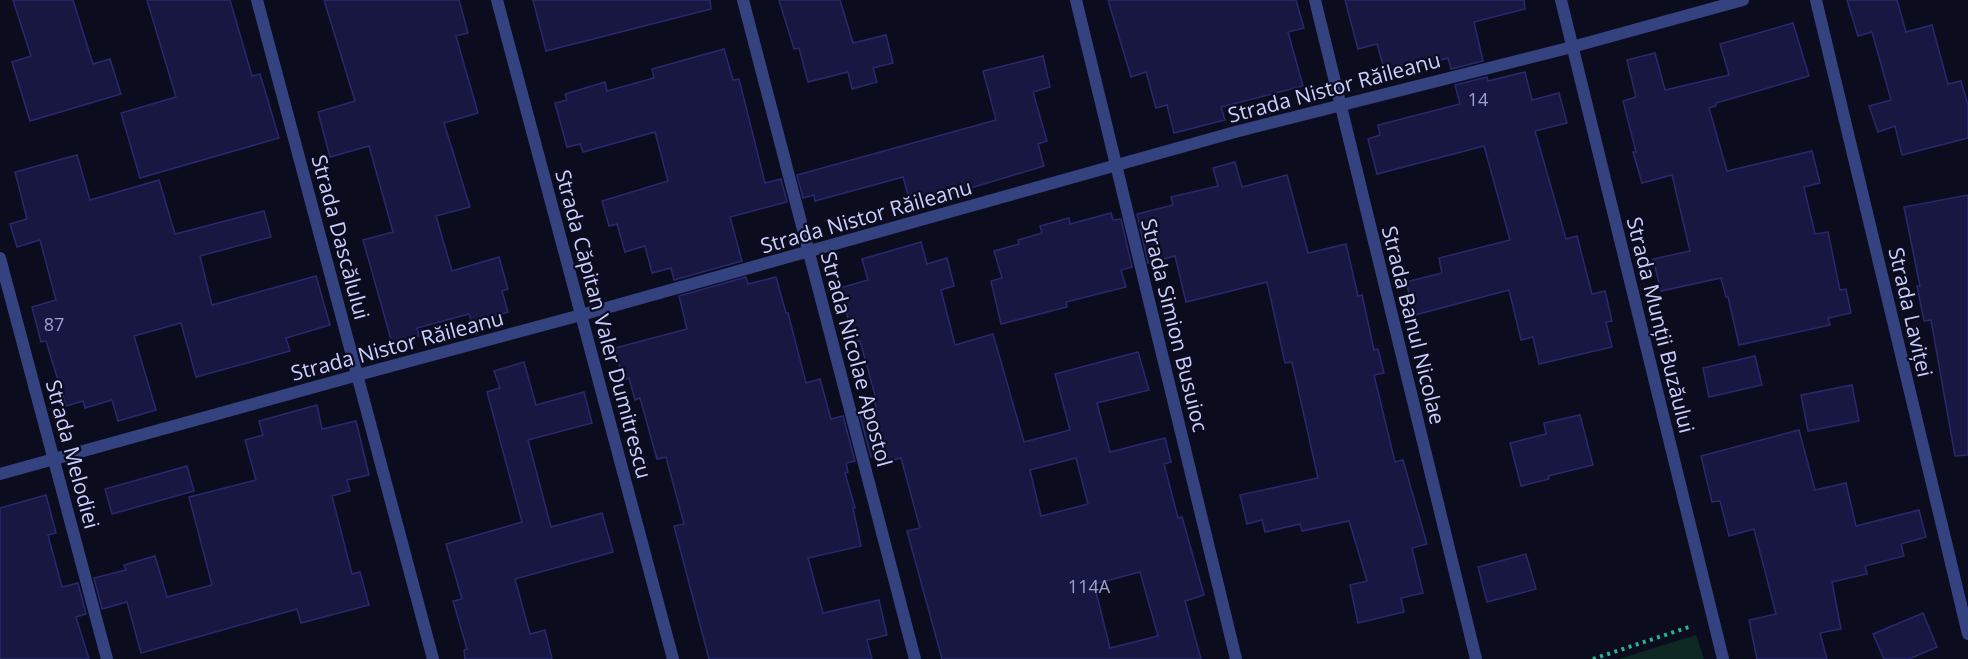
<svg xmlns="http://www.w3.org/2000/svg" width="1968" height="659" font-family="'Open Sans',sans-serif">
  <style>
    .green { fill: #0e2923 }
    .building { fill: #171741; stroke: #28296e; stroke-width: 1.5; fill-rule: evenodd }
    .lines { fill: none; stroke-linecap: round; stroke-linejoin: round }
    .path { stroke: #29b48e; stroke-width: 4; stroke-dasharray: 3 4.5; stroke-linecap: butt }
    .street { stroke: #354280; stroke-width: 12 }
    .labels { text-anchor: middle; dominant-baseline: central; stroke-width: 4.5; stroke-linejoin: round; paint-order: stroke }
    .number-label { font-size: 18px; fill: #9da1d0 }
    .street-label { font-size: 21px; fill: #cacfff; stroke: #0c0c1f }
  </style>
  <rect width="100%" height="100%" fill="#0c0c1f"/>
  <polygon class="green" points="1696,635 1704,659 1619,659"/>
  <g class="building">
    <polygon points="13,0 73,0 93,64 110,59 121,94 30,121 12,62 31,56"/>
    <polygon points="147,0 230,0 252,76 260,74 279,138 140,178 121,113 176,97"/>
    <polygon points="324,0 459,0 468,33 456,36 478,113 444,123 470,207 436,216 452,271 499,257 508,289 502,291 508,312 472,323 469,314 417,328 419,336 392,343 363,240 393,232 369,146 330,157 318,112 355,101"/>
    <polygon points="533,0 710,0 711,9 546,51"/>
    <polygon points="779,0 840,0 853,43 886,35 893,63 873,68 877,82 852,89 848,72 808,82 799,48 794,49"/>
    <polygon points="1108,0 1296,0 1304,28 1288,32 1303,86 1221,107 1225,120 1174,133 1167,105 1156,108 1146,72 1131,77"/>
    <polygon points="1345,0 1524,0 1525,9 1474,22 1483,61 1451,69 1448,58 1386,75 1377,44 1358,49"/>
    <polygon points="1847,0 1897,0 1906,32 1932,25 1948,84 1961,81 1968,105 1968,138 1902,155 1895,126 1878,132 1869,106 1891,100 1872,32 1858,36"/>
    <polygon points="1793,23 1809,76 1716,103 1716,106 1709,108 1727,171 1812,151 1820,183 1804,187 1815,234 1828,232 1840,290 1846,289 1851,313 1828,318 1830,325 1739,345 1728,297 1726,297 1721,278 1661,291 1653,259 1690,251 1672,175 1642,183 1633,152 1636,152 1623,101 1636,97 1627,60 1655,53 1665,90 1729,75 1720,44"/>
    <polygon points="724,49 733,80 739,79 765,183 781,179 787,202 730,217 742,261 674,280 671,268 652,273 645,246 625,252 617,224 609,226 602,201 668,181 655,132 583,152 580,144 567,147 555,103 567,100 565,94 605,82 607,91 654,78 652,69"/>
    <polygon points="1043,56 1050,87 1033,92 1047,141 1038,144 1044,166 911,206 903,177 815,201 814,195 803,198 797,175 996,120 983,71"/>
    <polygon points="1525,72 1532,100 1559,93 1567,123 1535,131 1566,239 1577,236 1592,294 1605,291 1612,321 1606,322 1612,347 1539,364 1533,337 1521,340 1509,290 1415,315 1406,282 1442,273 1439,258 1510,240 1484,146 1377,174 1368,139 1380,135 1378,125 1460,104 1455,85 1487,77 1488,81"/>
    <polygon points="77,155 90,200 159,180 175,234 264,211 271,237 200,256 212,305 316,276 330,325 286,338 290,351 196,377 181,323 134,336 156,410 118,421 112,400 85,408 83,401 66,406 46,341 41,342 32,307 56,300 40,240 17,247 10,224 27,219 15,172"/>
    <polygon points="1235,162 1242,187 1287,175 1308,253 1346,244 1358,296 1362,295 1374,350 1378,349 1384,373 1374,375 1395,462 1403,460 1427,544 1412,548 1423,593 1401,598 1404,612 1358,623 1350,585 1367,581 1349,521 1302,531 1300,524 1265,532 1262,520 1247,524 1240,495 1318,478 1292,362 1285,363 1267,282 1186,302 1175,256 1148,263 1137,214 1173,205 1171,197 1218,186 1213,168"/>
    <polygon points="1968,195 1968,455 1955,456 1931,320 1924,321 1917,286 1920,286 1904,207"/>
    <polygon points="1111,213 1113,220 1121,219 1132,267 1121,270 1126,287 1066,302 1067,307 1001,324 991,281 1002,278 994,251 1019,244 1018,240 1042,233 1040,226 1069,218 1070,224"/>
    <path d="M921,242l6,22 20,-6 7,28 -13,4 14,55 38,-11 31,108 46,-12 -15,-56 83,-22 11,38 -52,13 13,49 55,-14 6,24 -7,2 14,54 4,-1 22,78 -19,6 16,58h-259l-35,-128 13,-3 -19,-70 -14,3 -2,-8 -14,4 -12,-45 17,-5 -2,-8h2l-16,-58 -6,1 -14,-54 28,-8 -6,-21zM1076,458l12,46 -47,12 -11,-46zM1140,572l18,64 -48,12 -16,-64z"/>
    <polygon points="746,277 748,284 776,277 786,313 788,313 806,383 820,379 831,419 843,416 855,461 846,463 848,472 845,473 855,508 853,508 861,546 808,558 823,613 879,600 887,635 867,640 872,659 709,659 674,526 684,524 666,457 657,459 640,398 635,400 629,378 623,380 615,348 687,329 679,296"/>
    <polygon points="1755,356 1762,385 1709,397 1703,368"/>
    <polygon points="524,362 536,405 584,392 592,423 528,440 551,527 602,513 613,552 515,579 530,634 545,630 552,659 465,659 464,650 467,649 453,601 462,599 446,544 522,522 487,392 500,388 494,371"/>
    <polygon points="1852,385 1859,421 1808,431 1801,395"/>
    <polygon points="317,405 322,429 356,421 369,475 347,480 350,491 332,496 352,574 360,572 369,605 301,623 297,609 141,653 127,602 102,609 94,578 126,570 124,565 155,556 167,597 212,585 189,497 256,480 245,440 263,435 259,421"/>
    <polygon points="1580,415 1593,465 1548,476 1549,479 1521,486 1510,443 1546,434 1544,423"/>
    <polygon points="1799,430 1815,490 1846,483 1856,526 1919,510 1926,537 1901,544 1904,556 1865,566 1867,574 1832,582 1841,629 1820,633 1827,659 1757,659 1749,620 1776,614 1754,529 1729,536 1720,501 1712,502 1701,456"/>
    <polygon points="187,466 194,491 112,514 105,489"/>
    <polygon points="46,495 56,533 48,535 62,587 78,583 86,614 76,617 89,659 0,659 0,508"/>
    <polygon points="1526,554 1536,589 1487,602 1478,567"/>
    <polygon points="1923,613 1937,647 1909,659 1884,659 1873,634"/>
  </g>
  <g class="lines">
    <polyline class="path" points="1593,659 1692,626"/>
    <g class="street">
      <polyline points="257,0 433,659"/>
      <polyline points="497,0 673,659"/>
      <polyline points="743,0 915,659"/>
      <polyline points="1076,0 1236,659"/>
      <polyline points="1315,0 1476,659"/>
      <polyline points="1561,0 1723,659"/>
      <polyline points="1816,0 1968,634"/>
      <polyline points="0,258 107,659"/>
      <polyline points="0,474 358,375 581,315 1235,132 1572,47 1743,0"/>
    </g>
  </g>
  <g class="labels">
    <g class="number-label">
      <text x="1478" y="99">14</text>
      <text x="54" y="324">87</text>
      <text x="1089" y="586">114A</text>
    </g>
    <g class="street-label">
      <text transform="translate(1334 87) rotate(-15)">Strada Nistor Răileanu</text>
      <text transform="translate(866 216) rotate(-16)">Strada Nistor Răileanu</text>
      <text transform="translate(341 237) rotate(75)">Strada Dascălului</text>
      <text transform="translate(1911 312) rotate(77)">Strada Laviței</text>
      <text transform="translate(604 324) rotate(75)">Strada Căpitan Valer Dumitrescu</text>
      <text transform="translate(1175 325) rotate(76)">Strada Simion Busuioc</text>
      <text transform="translate(1414 325) rotate(76)">Strada Banul Nicolae</text>
      <text transform="translate(1661 325) rotate(76)">Strada Munții Buzăului</text>
      <text transform="translate(397 345) rotate(-15)">Strada Nistor Răileanu</text>
      <text transform="translate(857 359) rotate(75)">Strada Nicolae Apostol</text>
      <text transform="translate(73 454) rotate(75)">Strada Melodiei</text>
    </g>
  </g>
</svg>
